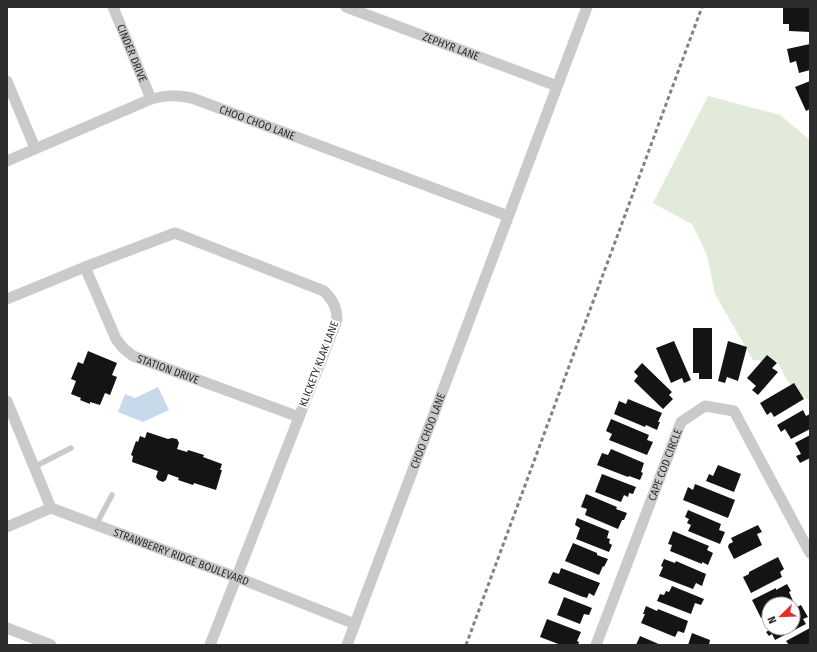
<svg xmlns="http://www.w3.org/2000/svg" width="817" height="652" font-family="'Fira Sans Condensed',sans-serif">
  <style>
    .green { fill: #e2ebda }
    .water { fill: #c6daeb }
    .building { fill: #141414 }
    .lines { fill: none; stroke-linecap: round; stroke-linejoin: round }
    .lane { stroke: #cacaca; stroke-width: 5.5 }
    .street { stroke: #cacaca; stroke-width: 11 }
    .rail { stroke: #828282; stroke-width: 3; stroke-dasharray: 4 3; stroke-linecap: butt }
    .labels { text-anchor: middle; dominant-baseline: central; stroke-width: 4; stroke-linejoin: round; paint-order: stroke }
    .street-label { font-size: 11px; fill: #2d2d2d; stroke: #fff }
  </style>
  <rect width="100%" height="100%" fill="#fff"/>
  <polygon class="green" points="708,96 780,115 810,140 810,400 799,394 787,380 777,361 753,360 715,294 707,255 692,224 653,203"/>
  <polygon class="water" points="158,387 169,410 143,422 118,412 125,394 135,398"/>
  <g class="building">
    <polygon points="783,7 810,7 810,32 789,31 789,24 783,24"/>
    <polygon points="810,44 810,70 799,73 796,61 790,63 787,49"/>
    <polygon points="810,81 810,109 806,111 795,87"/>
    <polygon points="693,328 712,328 712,379 699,379 699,373 693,373"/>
    <polygon points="674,341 691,380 684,383 682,378 671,383 656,348"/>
    <polygon points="728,341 747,347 738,381 727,377 725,383 718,381"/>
    <polygon points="88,351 117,363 112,375 117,377 110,395 105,393 100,405 90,402 90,404 80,400 81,398 71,394 76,381 71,379 78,362 83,364"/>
    <polygon points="767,355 777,363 772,368 778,372 758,395 752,390 756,386 747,378"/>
    <polygon points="642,363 672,392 669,395 673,399 663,409 634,381 638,376 634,372"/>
    <polygon points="794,383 804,399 774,417 771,412 767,415 760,403"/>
    <polygon points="628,399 662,413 658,422 660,422 657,430 646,425 645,427 614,414 619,401 626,404"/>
    <polygon points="803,410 806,416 810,414 810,429 791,439 785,429 781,432 777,425"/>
    <polygon points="611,419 649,435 647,440 653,442 647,455 609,440 612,434 606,431"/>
    <polygon points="147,432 168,439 172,438 177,439 179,443 177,449 187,452 188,450 204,455 203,457 222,464 220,470 222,470 216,490 194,483 193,485 178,480 179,478 168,474 166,480 163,482 158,480 156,477 158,471 132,462 133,456 131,455 136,441 138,442 140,436 145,438"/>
    <polygon points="810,435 810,458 800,463 796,456 801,454 795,443"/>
    <polygon points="611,449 644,463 641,472 643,473 640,480 629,476 628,477 597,465 602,453 608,455"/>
    <polygon points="718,465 741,474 734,492 706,481 709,474 713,476"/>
    <polygon points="602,474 636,487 633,494 629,493 628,497 624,495 621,502 595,492"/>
    <polygon points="695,484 735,500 728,518 683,500 688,487 693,490"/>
    <polygon points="586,494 617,507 616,509 627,513 624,520 622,520 618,529 585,515 587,509 581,507"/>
    <polygon points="688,510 721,524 719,530 725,532 720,544 688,531 691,525 687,523 689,519 685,517"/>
    <polygon points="577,518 609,531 607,538 610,539 609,543 612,545 609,552 576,539 580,528 575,525"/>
    <polygon points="758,525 762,532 757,534 762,545 734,559 728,547 729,544 733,542 731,538"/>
    <polygon points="673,531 709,546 707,550 713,553 708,565 702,562 702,564 670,551 672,545 668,544"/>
    <polygon points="573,543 597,553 597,555 608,559 604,567 603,566 599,575 565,561"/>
    <polygon points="778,557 784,569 780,572 782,577 751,593 743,577 749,574 749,572"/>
    <polygon points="664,559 675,563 676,561 706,574 702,586 696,583 693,589 659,576 663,567 661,566"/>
    <polygon points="561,568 600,583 594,596 589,593 587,598 584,597 583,597 548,583 553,572 559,574"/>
    <polygon points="787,584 791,591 789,592 793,601 787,604 769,604 769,613 761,618 752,600 776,588 776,590"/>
    <polygon points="672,586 704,599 701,605 695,603 691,614 657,601 660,594 664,595 666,591 669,592"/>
    <polygon points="564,597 592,608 589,615 584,614 580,624 557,615"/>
    <polygon points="801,605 808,617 803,619 806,624 775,640 772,634 769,636 766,632 773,628 793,628 793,609"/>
    <polygon points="646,606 657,611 658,609 688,621 684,633 678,631 675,637 641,623 645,614 643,614"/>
    <polygon points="547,619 581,632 577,641 579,642 578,645 561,645 540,637"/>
    <polygon points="810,628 810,645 789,645 786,641"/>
    <polygon points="692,633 710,640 709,645 688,645"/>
    <polygon points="640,636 661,645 636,645"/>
  </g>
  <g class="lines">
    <g class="lane">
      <polyline points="34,467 71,448"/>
      <polyline points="96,525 112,495"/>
    </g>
    <g class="street">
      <path id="s1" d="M113,7l38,92"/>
      <path id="s2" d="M346,7l211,79"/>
      <polyline points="7,81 35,148"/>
      <path id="s3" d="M7,161l144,-62c16,-4 24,-4 41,-1l316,118"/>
      <path id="s4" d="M85,267l31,72 7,9 10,8 166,61"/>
      <path d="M7,299l78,-32 90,-34 149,58c9,9 13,17 13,29l-127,325"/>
      <polyline points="7,401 51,508"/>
      <path id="s5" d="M7,527l44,-19 185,69 119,47"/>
      <polyline points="7,628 51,645"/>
      <path id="s6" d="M347,645l240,-638"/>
      <path id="s7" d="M596,645l85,-223 24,-16 29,5 76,142"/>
    </g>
    <polyline class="rail" points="466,645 702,7"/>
  </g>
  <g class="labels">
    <g class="street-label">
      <text stroke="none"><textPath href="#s2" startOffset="112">ZEPHYR LANE</textPath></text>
      <text stroke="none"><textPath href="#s1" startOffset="50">CINDER DRIVE</textPath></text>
      <text stroke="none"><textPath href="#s3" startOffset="268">CHOO CHOO LANE</textPath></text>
      <text transform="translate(319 364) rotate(-69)">KLICKETY KLAK LANE</text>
      <text stroke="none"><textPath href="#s4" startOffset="140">STATION DRIVE</textPath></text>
      <text stroke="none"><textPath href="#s6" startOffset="229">CHOO CHOO LANE</textPath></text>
      <text stroke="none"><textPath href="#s7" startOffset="193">CAPE COD CIRCLE</textPath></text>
      <text stroke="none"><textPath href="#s5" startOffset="187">STRAWBERRY RIDGE BOULEVARD</textPath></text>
    </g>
  </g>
  <rect width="817" height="652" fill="none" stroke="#2d2d2d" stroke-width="16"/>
  <g transform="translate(781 616) rotate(247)"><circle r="19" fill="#ffffff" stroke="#ababab"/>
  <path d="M0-3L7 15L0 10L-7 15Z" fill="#e52f2e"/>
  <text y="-6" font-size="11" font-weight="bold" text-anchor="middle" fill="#2d2d2d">N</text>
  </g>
</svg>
